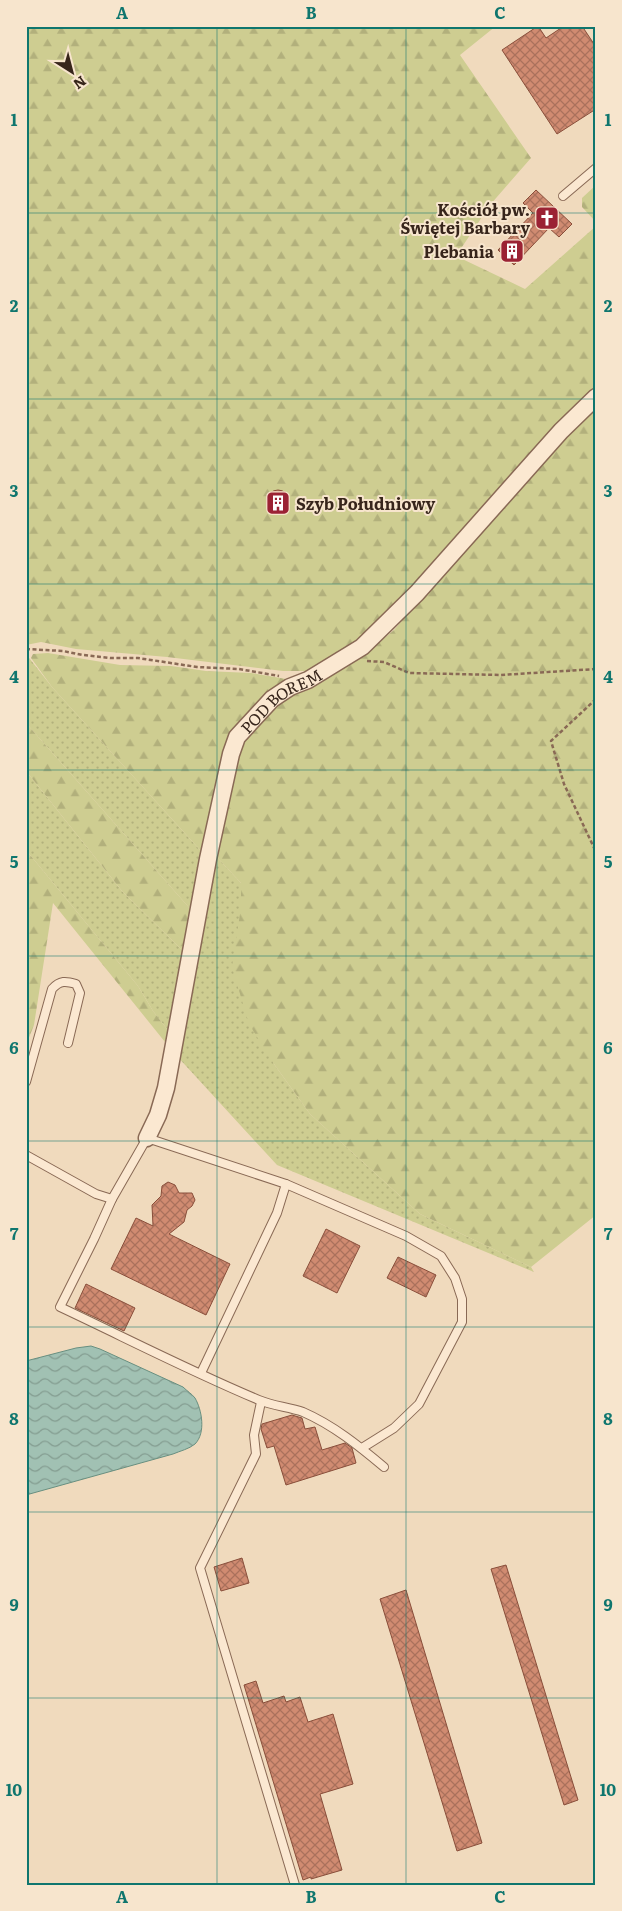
<svg xmlns="http://www.w3.org/2000/svg" width="622" height="1911" font-family="Literata,serif">
  <style>
    .grass { fill: url(#grass-dots) }
    .forest { fill: url(#forest-firs) }
    .water { fill: url(#water-waves); stroke: #688f80 }
    .building { fill: url(#building-cross-hatch); stroke: #894e3a }
    .lines { fill: none; stroke-linecap: round; stroke-linejoin: round }
    .lane-casing { stroke: #896955; stroke-width: 10 }
    .street-casing { stroke: #896955; stroke-width: 19 }
    .path { stroke: #896955; stroke-width: 2.5; stroke-dasharray: 4 2.5; stroke-linecap: butt }
    .lane { stroke: #fbe8d1; stroke-width: 8 }
    .street { stroke: #fbe8d1; stroke-width: 16 }
    .grid { fill: none; stroke: #0f766e; stroke-width: 1; stroke-opacity: 0.55 }
    .labels { text-anchor: middle; dominant-baseline: central; stroke-width: 4; stroke-linejoin: round; paint-order: stroke }
    .poi-label { font-size: 16px; font-weight: bold; fill: #37251b; stroke: #f7e5cd; text-anchor: end }
    .street-label { font-size: 16px; fill: #37251b; stroke: #f7e5cd }
    .neatline { fill: none; stroke: #0f766e; stroke-width: 2 }
    .grid-label { font-size: 16px; text-anchor: middle; font-weight: bold; fill: #0f766e }
  </style>
  <defs>
    <pattern id="grass-dots" width="8" height="8" patternUnits="userSpaceOnUse" patternTransform="scale(1.25)"><rect width="8" height="8" fill="#cecd91"/><path d="M2 2h.1M6 6h.1" fill="none" stroke="#b2b07c" stroke-width="1.8" stroke-linecap="round"/></pattern>
    <pattern id="forest-firs" width="22" height="20" patternUnits="userSpaceOnUse" patternTransform="scale(1.25)"><rect width="22" height="20" fill="#cecd91"/><path d="M5 1l3.5 6h-7zM16 11l3.5 6h-7z" fill="#b2b07c"/></pattern>
    <pattern id="water-waves" width="16" height="10" patternUnits="userSpaceOnUse" patternTransform="scale(1.25)"><rect width="16" height="10" fill="#a1c1b3"/><path d="M0 5q4-4 8 0t8 0" fill="none" stroke="#849d91"/></pattern>
    <pattern id="building-cross-hatch" width="8" height="8" patternUnits="userSpaceOnUse" patternTransform="scale(1.25)"><rect width="8" height="8" fill="#d08b71"/><path d="M0 0l8 8M0 8l8-8" fill="none" stroke="#aa715c"/></pattern>
  </defs>
  <rect width="100%" height="100%" fill="#f0dabd"/>
  <g class="grass">
    <polygon points="26,654 52,687 201,851 193,912 26,723"/>
    <polygon points="26,771 122,891 185,953 170,1033 153,1011 138,986 26,850"/>
    <polygon points="214,854 241,883 241,907 274,1064 310,1114 420,1214 531,1267 534,1272 277,1165 175,1054"/>
  </g>
  <g class="forest">
    <polygon points="26,26 496,26 460,55 531,158 490,205 456,256 525,289 596,226 596,391 360,644 312,671 283,671 167,657 76,649 41,642 26,645"/>
    <polygon points="596,185 596,222 582,207 582,198"/>
    <polygon points="596,405 596,1215 531,1267 420,1214 310,1114 274,1064 249,1024 232,967 241,907 241,883 214,854 236,752 276,700 334,674 370,650 394,630 513,490"/>
    <polygon points="48,653 120,665 171,666 206,671 251,673 292,680 272,689 246,719 221,758 201,851 52,687 31,658 33,654"/>
    <polygon points="26,723 193,912 185,953 122,891 26,771"/>
    <polygon points="26,850 138,986 153,1011 170,1033 165,1042 53,903 34,1025 26,1045"/>
  </g>
  <path class="water" d="M91,1346l9,3 83,38c4,4 9,7 12,11 7,12 11,35 0,46 -6,5 -15,7 -22,10l-147,41v-134l50,-13z"/>
  <g class="building">
    <polygon points="538,26 546,38 564,26 582,26 596,47 596,109 557,134 502,50"/>
    <polygon points="536,190 572,224 559,237 549,228 514,265 498,250 533,213 523,203"/>
    <circle cx="278" cy="501" r="11"/>
    <polygon points="168,1182 175,1185 179,1193 192,1193 195,1200 192,1206 187,1210 184,1222 169,1234 230,1264 206,1315 111,1269 136,1218 153,1226 152,1205 161,1196 162,1186"/>
    <polygon points="326,1229 360,1246 337,1293 303,1276"/>
    <polygon points="398,1257 436,1275 426,1297 387,1278"/>
    <polygon points="86,1284 135,1308 124,1331 75,1308"/>
    <polygon points="292,1415 302,1418 305,1429 315,1427 322,1450 345,1443 352,1448 356,1463 286,1485 274,1446 267,1448 261,1429 262,1424"/>
    <polygon points="242,1558 249,1583 221,1591 214,1567"/>
    <polygon points="506,1565 578,1800 564,1805 491,1569"/>
    <polygon points="406,1590 482,1843 457,1851 380,1599"/>
    <polygon points="256,1681 263,1703 284,1696 286,1702 300,1697 308,1722 333,1714 353,1784 320,1794 342,1870 311,1879 311,1877 303,1880 244,1685"/>
  </g>
  <g class="lines">
    <g class="lane-casing">
      <g id="lane">
        <polyline points="563,196 596,168"/>
        <path d="M26,1082l26,-93c8,-9 14,-8 24,-5l4,9 -12,50"/>
        <polyline points="26,1155 96,1194 112,1199"/>
        <polyline points="201,1373 277,1213 286,1184"/>
        <polyline points="261,1402 254,1435 256,1454 200,1568 295,1885"/>
        <path d="M362,1448l32,-20 25,-24 43,-82v-23l-7,-21 -14,-22 -35,-20 -120,-52 -139,-46 -35,61 -18,40 -34,68c66,31 132,65 199,93 14,6 30,7 44,12 30,13 56,34 81,55"/>
      </g>
    </g>
    <g class="street-casing">
      <g id="street">
        <path id="s1" d="M147,1138l11,-23 8,-27 42,-229 23,-105 6,-17 35,-38 18,-12 18,-7 54,-33 55,-54 144,-162 35,-34"/>
      </g>
    </g>
    <g class="path">
      <polyline points="26,649 63,651 83,655 110,658 138,658 197,667 239,669 279,676"/>
      <polyline points="367,661 384,662 409,673 501,675 596,669"/>
      <polyline points="596,699 551,741 564,784 596,852"/>
    </g>
    <use href="#lane" class="lane"/>
    <use href="#street" class="street"/>
  </g>
  <path class="grid" d="M217,26v1859M406,26v1859M26,213h570M26,399h570M26,584h570M26,770h570M26,956h570M26,1141h570M26,1327h570M26,1512h570M26,1698h570"/>
  <defs>
    <g id="church-square" transform="scale(1.25)"><rect x="-9" y="-9" width="18" height="18" rx="4" fill="#9b2234" stroke="#f7e5cd"/><path d="M-1.2-6h2.4v3.5h3.3v2.4h-3.3V6h-2.4V-.1h-3.3v-2.4h3.3Z" fill="#fff"/></g>
    <g id="building-square" transform="scale(1.25)"><rect x="-9" y="-9" width="18" height="18" rx="4" fill="#9b2234" stroke="#f7e5cd"/><path d="M-4-6H4V6H1V3H-1V6H-4ZM-2.5-4.3h1.7v1.8h-1.7ZM.8-4.3h1.7v1.8H.8ZM-2.5-1h1.7V.8h-1.7ZM.8-1h1.7V.8H.8Z" fill="#fff"/></g>
  </defs>
  <g fill-rule="evenodd">
    <use href="#church-square" x="547" y="218"/>
    <use href="#building-square" x="512" y="251"/>
    <use href="#building-square" x="278" y="503"/>
  </g>
  <g class="labels">
    <g class="poi-label">
      <text x="530" y="209">Kościół pw.<tspan x="530" dy="18">Świętej Barbary</tspan></text>
      <text x="494" y="251">Plebania</text>
      <text x="296" y="503" text-anchor="start">Szyb Południowy</text>
    </g>
    <g class="street-label">
      <text stroke="none"><textPath href="#s1" startOffset="470">POD BOREM</textPath></text>
    </g>
  </g>
  <rect width="622" height="1911" fill="none" stroke="#f7e5cd" stroke-width="55"/>
  <g transform="translate(72 72) rotate(144)" stroke="#f7e5cd" stroke-width="4" paint-order="stroke">
  <path d="M0-4L9 19L0 12L-9 19Z" fill="#37251b"/>
  <text y="-8" font-size="14" font-weight="bold" text-anchor="middle" fill="#37251b">N</text>
  </g>
  <rect x="28" y="28" width="566" height="1856" class="neatline"/>
  <g class="grid-label">
    <text x="122" y="19">A</text>
    <text x="311" y="19">B</text>
    <text x="500" y="19">C</text>
    <text x="14" y="126">1</text>
    <text x="608" y="126">1</text>
    <text x="14" y="312">2</text>
    <text x="608" y="312">2</text>
    <text x="14" y="497">3</text>
    <text x="608" y="497">3</text>
    <text x="14" y="683">4</text>
    <text x="608" y="683">4</text>
    <text x="14" y="868">5</text>
    <text x="608" y="868">5</text>
    <text x="14" y="1054">6</text>
    <text x="608" y="1054">6</text>
    <text x="14" y="1240">7</text>
    <text x="608" y="1240">7</text>
    <text x="14" y="1425">8</text>
    <text x="608" y="1425">8</text>
    <text x="14" y="1611">9</text>
    <text x="608" y="1611">9</text>
    <text x="14" y="1796">10</text>
    <text x="608" y="1796">10</text>
    <text x="122" y="1903">A</text>
    <text x="311" y="1903">B</text>
    <text x="500" y="1903">C</text>
  </g>
</svg>
